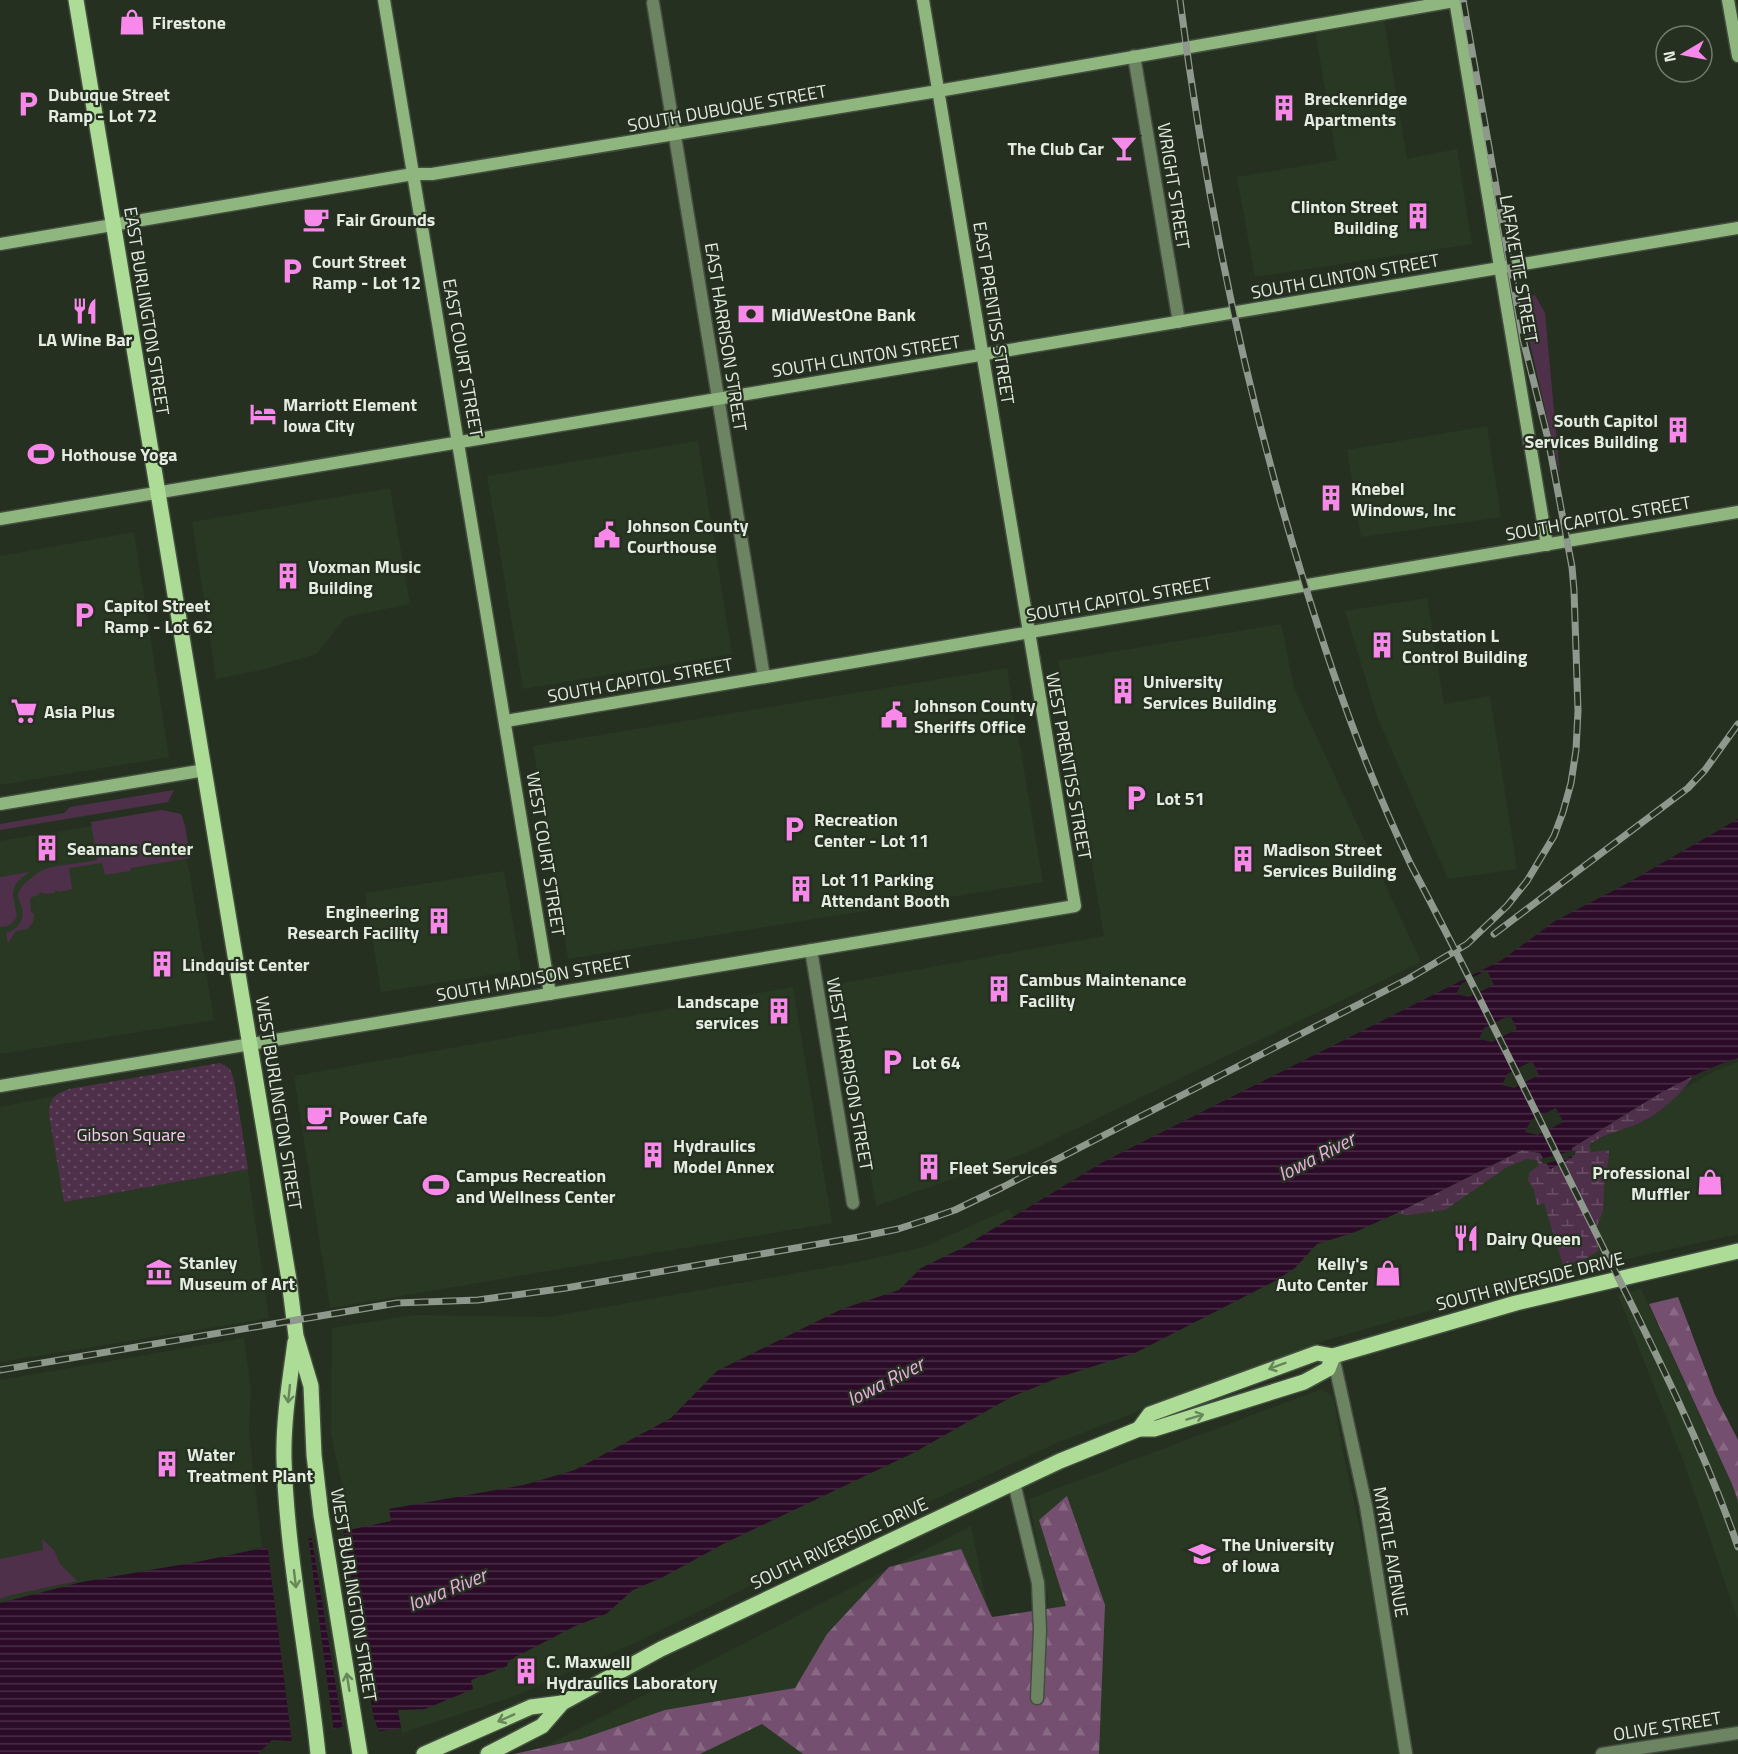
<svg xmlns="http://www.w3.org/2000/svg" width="1738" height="1754" font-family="'Titillium Web',sans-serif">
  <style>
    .built { fill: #293823 }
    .green { fill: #4f304b }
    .forest { fill: url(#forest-firs) }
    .wetland { fill: url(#wetland-marsh) }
    .park { fill: url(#park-dots) }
    .water { fill: url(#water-rules); fill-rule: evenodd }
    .pier { fill: #253021 }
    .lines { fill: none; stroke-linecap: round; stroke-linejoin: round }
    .street-casing { stroke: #444e40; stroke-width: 15 }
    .secondary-casing { stroke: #444e40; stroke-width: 15 }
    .primary-casing { stroke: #444e40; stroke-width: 18 }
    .street { stroke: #6c8462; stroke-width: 12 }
    .secondary { stroke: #90b67f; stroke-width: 12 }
    .primary { stroke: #acdc95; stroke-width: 15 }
    .rail-casing { stroke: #8f988c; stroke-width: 7 }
    .rail { stroke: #253021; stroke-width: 4.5; stroke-dasharray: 14; stroke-linecap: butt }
    .oneway { stroke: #68865b }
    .labels { text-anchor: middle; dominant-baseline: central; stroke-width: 4.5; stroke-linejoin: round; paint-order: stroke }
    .poi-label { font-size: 18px; font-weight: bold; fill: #e4ebe1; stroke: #253021; text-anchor: start }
    .street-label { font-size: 18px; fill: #e4ebe1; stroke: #253021 }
    .park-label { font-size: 18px; fill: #fbc9f3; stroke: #253021 }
    .water-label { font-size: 20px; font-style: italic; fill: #e9ade0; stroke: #253021 }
  </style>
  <defs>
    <pattern id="forest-firs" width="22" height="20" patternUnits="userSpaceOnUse" patternTransform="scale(1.5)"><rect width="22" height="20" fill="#744f6f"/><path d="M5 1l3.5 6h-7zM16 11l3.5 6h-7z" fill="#886883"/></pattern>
    <pattern id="wetland-marsh" width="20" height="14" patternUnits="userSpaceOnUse" patternTransform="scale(1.5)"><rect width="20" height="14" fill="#4f304b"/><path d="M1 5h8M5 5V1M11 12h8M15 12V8" fill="none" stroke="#684e65"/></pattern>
    <pattern id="park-dots" width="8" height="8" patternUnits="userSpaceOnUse" patternTransform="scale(1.5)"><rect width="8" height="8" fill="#4f304b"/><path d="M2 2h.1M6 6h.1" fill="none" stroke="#684e65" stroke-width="1.8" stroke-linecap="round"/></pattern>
    <pattern id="water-rules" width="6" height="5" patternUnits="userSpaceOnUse" patternTransform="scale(1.5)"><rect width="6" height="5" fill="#2b0b28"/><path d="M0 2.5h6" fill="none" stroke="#4a2f47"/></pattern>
  </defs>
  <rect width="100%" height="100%" fill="#253021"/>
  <g class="built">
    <polygon points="1383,14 1407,159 1457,149 1472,244 1255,277 1237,177 1337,160 1316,34"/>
    <polygon points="1487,426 1501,517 1361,537 1347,450"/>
    <polygon points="698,441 732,654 523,689 487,476"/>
    <polygon points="390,488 410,604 346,617 316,654 266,669 216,679 192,522"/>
    <polygon points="134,532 169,757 0,785 0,556"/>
    <polygon points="1427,598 1444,704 1490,696 1517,869 1448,879 1377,716 1345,611"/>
    <polygon points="1281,624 1294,688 1421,962 1026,1153 876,1206 837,984 1104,936 1058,661"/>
    <polygon points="1007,668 1043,882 568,959 533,746"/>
    <polygon points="167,814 182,828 214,1020 0,1054 0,841"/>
    <polygon points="504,871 521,970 381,992 365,893"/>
    <polygon points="793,987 832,1223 330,1308 294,1076"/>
    <polygon points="1738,1062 1738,1234 1543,1278 1330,1339 1226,1377 1059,1442 794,1564 639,1641 515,1696 402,1733 398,1710 425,1709 473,1688 471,1680 507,1666 508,1661 573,1627 606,1614 633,1590 663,1577 723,1544 915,1452 1011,1397 1060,1377 1307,1254 1317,1244 1355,1232 1397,1213 1443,1189 1540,1153 1551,1169 1572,1148 1587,1139 1589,1145 1613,1132 1645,1121 1685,1088 1715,1071"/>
    <polygon points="220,1063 230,1069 236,1089 269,1318 0,1362 0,1107"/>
    <polygon points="1008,1209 1015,1216 960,1249 921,1268 899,1290 842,1309 717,1371 671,1418 575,1470 524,1485 389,1509 391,1521 352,1530 331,1434 332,1328 414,1315 549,1317 853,1263 924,1247"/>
    <polygon points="1641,1289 1732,1484 1738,1501 1738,1620 1683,1460 1618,1295"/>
    <polygon points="244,1338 251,1390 249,1432 262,1547 202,1561 82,1582 0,1603 0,1380"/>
    <polygon points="1322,1389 1330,1394 1334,1401 1344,1457 1372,1583 1399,1754 530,1754 971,1526 990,1620 1043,1703 1048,1598 1029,1499"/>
  </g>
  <g class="green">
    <polygon points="1535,295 1545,313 1560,475 1520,299"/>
    <polygon points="174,790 168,802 0,830 0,824 64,813 70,807"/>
    <path d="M162,810l19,4 4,11 5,33 -59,10 -1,3 -25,4 -3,-12 -33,5 3,21 -13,3 -3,-2 -2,3 -11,1 -3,-2 -2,3 -6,2 -2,3 1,12 3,2 -1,8 -6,7 -11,2 -8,12 -2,-10c11,-3 19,-12 16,-25 -1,-4 -4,-8 -4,-13 2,-10 15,-19 23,-24 9,-6 43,-8 56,-11l-6,-38z"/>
    <path d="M29,872c-22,16 -16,22 -12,44 -5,10 -9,10 -17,11v-50z"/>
    <polygon points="42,1539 54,1550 60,1564 77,1581 11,1595 0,1599 0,1559 43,1550"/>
  </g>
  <g class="forest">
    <polygon points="1678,1297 1715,1395 1738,1440 1738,1501 1732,1484 1649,1304"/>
    <polygon points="1067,1496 1105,1605 1099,1754 803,1754 762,1724 700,1754 514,1754 581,1739 665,1710 795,1688 827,1634 889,1567 961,1549 992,1617 1066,1606 1039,1520"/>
  </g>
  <path class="wetland" d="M1692,1077c-9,16 -34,37 -50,45 -18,8 -38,11 -53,23l2,7 18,-2v5l-5,32 -1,24 -6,15 1,25 -15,9 -20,5 -19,-62 -7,2 -3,-15 -6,-9 1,-8 10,-8 -2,-5 -10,-1 -20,8 -62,43 -36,5 -12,-2 125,-63 18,3 11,16 21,-11v-10l92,-58z"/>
  <path class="park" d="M220,1063l10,6 4,11 14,89 -184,33 -15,-87c0,-16 5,-21 20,-26z"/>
  <path class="water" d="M1738,819v239c-60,19 -112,57 -166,90v10l-22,11 -10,-16 -18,-3 -125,63 -42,19 -38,12 -22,24 -20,13 -140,72 -75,24 -49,20 -96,55 -192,92 -60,33 -30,13 -27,24 -33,13 -65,34 -1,5 -36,14 2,9 -48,20 -27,1 3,18 -20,3 -39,-4 -52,14 -18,-1 -14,14h-258v-151l82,-21 120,-21 189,-40 -2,-12 135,-24 51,-15 96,-52 46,-47 125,-62 57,-19 22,-22 39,-19 143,-87 399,-202 53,-39 71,-37zM1487,970l7,15 -25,12 -13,-3 6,-11zM1510,1015l7,14 -25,13 -13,-3 5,-11zM1532,1061l7,14 -25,13 -12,-3 5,-11zM1556,1108l7,14 -25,13 -13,-3 6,-12z"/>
  <g class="pier">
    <polygon points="1547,1127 1560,1154 1575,1150 1575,1155 1563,1159 1566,1165 1559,1168 1556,1161 1543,1164 1540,1159 1553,1156 1541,1130"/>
    <polygon points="343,1528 374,1719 380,1734 343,1730 311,1534"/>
    <polygon points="308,1535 334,1732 292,1743 267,1543"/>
  </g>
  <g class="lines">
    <g class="street-casing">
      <g id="street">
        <polyline points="653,3 764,677"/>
        <polyline points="1134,56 1179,322"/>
        <polyline points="811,950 853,1203"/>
        <polyline points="1333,1356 1366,1506 1406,1754"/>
        <polyline points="1014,1483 1038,1583 1040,1630 1037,1698"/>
        <polyline points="1602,1754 1738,1733"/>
      </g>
    </g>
    <g class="secondary-casing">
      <g id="secondary">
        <polyline points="384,0 550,994"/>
        <polyline points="1455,0 1547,545"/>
        <polyline points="1728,0 1738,56"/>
        <polyline points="0,244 413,174 432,174 938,91 1460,0"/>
        <polyline points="0,519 1738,228"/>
        <polyline points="506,721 1738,512"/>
        <polyline points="0,804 205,770"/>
        <polyline points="0,1086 1075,906 923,0"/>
      </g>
    </g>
    <g class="primary-casing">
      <g id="primary">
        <polyline points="76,0 289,1280 296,1336 311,1386 314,1455 321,1515 360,1754"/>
        <path d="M295,1342c-5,38 -12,78 -11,118 3,98 24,196 34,294"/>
        <polyline points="1139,1429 1150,1414 1317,1353 1333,1356 1516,1303 1738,1251"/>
        <polyline points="424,1754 531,1707 562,1703"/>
        <polyline points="488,1754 542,1726 562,1703 661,1649 1060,1461 1139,1429 1154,1429 1304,1382 1328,1369 1333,1356"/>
      </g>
    </g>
    <use href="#street" class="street"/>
    <use href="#secondary" class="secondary"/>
    <use href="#primary" class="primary"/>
    <g class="rail-casing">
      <g id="rail">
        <path d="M1180,0c25,194 64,385 121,572 31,102 64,197 110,293 61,115 117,232 175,348 54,109 112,219 152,334"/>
        <polyline points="1494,934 1688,788 1705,770 1738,724"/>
        <polyline points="0,1370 397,1303 478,1300 566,1288 859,1237 898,1229 926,1220 955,1210 1003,1187 1408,979 1467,944 1507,906 1527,881 1554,836 1563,812 1571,783 1576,750 1578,711 1574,590 1572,567 1548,439 1523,339 1463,0"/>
      </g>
    </g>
    <use href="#rail" class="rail"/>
  </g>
  <defs><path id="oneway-shaft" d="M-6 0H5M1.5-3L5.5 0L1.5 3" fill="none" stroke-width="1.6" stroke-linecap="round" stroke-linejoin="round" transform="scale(1.5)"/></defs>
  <g class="oneway">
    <use href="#oneway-shaft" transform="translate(1277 1366) rotate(160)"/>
    <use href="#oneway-shaft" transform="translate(289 1394) rotate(96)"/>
    <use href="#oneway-shaft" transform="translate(1195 1417) rotate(-17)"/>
    <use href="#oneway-shaft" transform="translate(295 1579) rotate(83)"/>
    <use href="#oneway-shaft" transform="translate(348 1682) rotate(-99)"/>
    <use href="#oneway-shaft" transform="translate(506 1718) rotate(156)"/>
  </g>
  <defs>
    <g id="shop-bare" transform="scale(2.07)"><path d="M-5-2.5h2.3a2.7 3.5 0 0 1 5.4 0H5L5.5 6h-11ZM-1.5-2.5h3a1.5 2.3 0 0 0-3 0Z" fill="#f888ea" stroke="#253021" stroke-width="2.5" paint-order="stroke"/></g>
    <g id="parking-bare" transform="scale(2.07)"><path d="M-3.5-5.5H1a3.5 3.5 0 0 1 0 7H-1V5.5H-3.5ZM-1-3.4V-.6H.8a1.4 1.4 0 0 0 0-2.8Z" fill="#f888ea" stroke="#253021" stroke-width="2.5" paint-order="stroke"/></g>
    <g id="building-bare" transform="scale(2.07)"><path d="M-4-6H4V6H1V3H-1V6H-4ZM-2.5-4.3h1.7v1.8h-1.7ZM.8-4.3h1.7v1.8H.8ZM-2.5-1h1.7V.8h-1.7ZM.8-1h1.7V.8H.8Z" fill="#f888ea" stroke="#253021" stroke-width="2.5" paint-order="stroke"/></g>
    <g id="bar-bare" transform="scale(2.07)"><path d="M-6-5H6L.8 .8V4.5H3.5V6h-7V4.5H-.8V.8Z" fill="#f888ea" stroke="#253021" stroke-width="2.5" paint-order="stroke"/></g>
    <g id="cafe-bare" transform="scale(2.07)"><path d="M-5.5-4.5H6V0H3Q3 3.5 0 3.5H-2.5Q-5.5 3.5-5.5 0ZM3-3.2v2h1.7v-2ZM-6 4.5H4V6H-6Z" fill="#f888ea" stroke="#253021" stroke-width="2.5" paint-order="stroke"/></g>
    <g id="restaurant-bare" transform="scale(2.07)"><path d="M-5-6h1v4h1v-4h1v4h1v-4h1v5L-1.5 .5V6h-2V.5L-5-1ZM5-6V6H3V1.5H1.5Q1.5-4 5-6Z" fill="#f888ea" stroke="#253021" stroke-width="2.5" paint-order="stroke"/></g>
    <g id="bank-bare" transform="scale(2.07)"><path d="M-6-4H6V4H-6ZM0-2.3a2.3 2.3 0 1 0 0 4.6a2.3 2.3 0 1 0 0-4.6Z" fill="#f888ea" stroke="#253021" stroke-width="2.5" paint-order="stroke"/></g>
    <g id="hotel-bare" transform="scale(2.07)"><path d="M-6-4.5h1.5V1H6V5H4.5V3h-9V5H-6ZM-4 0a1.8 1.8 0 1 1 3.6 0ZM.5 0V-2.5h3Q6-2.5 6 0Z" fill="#f888ea" stroke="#253021" stroke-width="2.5" paint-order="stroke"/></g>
    <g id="stadium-bare" transform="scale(2.07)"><path d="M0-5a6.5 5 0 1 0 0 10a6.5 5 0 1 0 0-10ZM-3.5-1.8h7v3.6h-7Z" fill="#f888ea" stroke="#253021" stroke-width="2.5" paint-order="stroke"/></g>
    <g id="civic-bare" transform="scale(2.07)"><path d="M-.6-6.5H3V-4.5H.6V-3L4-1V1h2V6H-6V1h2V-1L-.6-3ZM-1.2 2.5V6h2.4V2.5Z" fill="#f888ea" stroke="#253021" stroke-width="2.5" paint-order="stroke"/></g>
    <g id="supermarket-bare" transform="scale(2.07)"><path d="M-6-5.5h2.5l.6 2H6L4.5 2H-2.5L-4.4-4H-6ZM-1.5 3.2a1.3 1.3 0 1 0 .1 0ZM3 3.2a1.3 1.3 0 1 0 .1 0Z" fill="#f888ea" stroke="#253021" stroke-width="2.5" paint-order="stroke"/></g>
    <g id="museum-bare" transform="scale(2.07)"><path d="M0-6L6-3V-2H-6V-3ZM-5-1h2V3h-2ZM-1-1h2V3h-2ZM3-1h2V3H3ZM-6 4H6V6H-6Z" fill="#f888ea" stroke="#253021" stroke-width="2.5" paint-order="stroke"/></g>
    <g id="university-bare" transform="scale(2.07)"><path d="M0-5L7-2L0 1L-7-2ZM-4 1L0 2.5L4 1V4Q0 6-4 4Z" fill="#f888ea" stroke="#253021" stroke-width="2.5" paint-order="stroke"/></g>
  </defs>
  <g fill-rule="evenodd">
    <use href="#shop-bare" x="132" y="22"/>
    <use href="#parking-bare" x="28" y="104"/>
    <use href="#building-bare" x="1284" y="108"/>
    <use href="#bar-bare" x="1124" y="148"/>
    <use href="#building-bare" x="1418" y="216"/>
    <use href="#cafe-bare" x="316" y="219"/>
    <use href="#parking-bare" x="292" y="271"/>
    <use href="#restaurant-bare" x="85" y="311"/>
    <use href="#bank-bare" x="751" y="314"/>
    <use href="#hotel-bare" x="263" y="414"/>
    <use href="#building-bare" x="1678" y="430"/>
    <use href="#stadium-bare" x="41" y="454"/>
    <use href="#building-bare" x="1331" y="498"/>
    <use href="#civic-bare" x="607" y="535"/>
    <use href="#building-bare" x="288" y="576"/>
    <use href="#parking-bare" x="84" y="615"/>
    <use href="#building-bare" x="1382" y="645"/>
    <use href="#building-bare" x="1123" y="691"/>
    <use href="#supermarket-bare" x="24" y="711"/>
    <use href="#civic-bare" x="894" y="715"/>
    <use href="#parking-bare" x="1136" y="798"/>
    <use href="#parking-bare" x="794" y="829"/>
    <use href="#building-bare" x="47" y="848"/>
    <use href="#building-bare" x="1243" y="859"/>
    <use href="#building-bare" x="801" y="889"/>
    <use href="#building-bare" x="439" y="921"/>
    <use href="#building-bare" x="162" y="964"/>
    <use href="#building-bare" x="999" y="989"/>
    <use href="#building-bare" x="779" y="1011"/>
    <use href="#parking-bare" x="892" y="1062"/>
    <use href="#cafe-bare" x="319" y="1117"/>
    <use href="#building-bare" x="653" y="1155"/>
    <use href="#building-bare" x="929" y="1167"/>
    <use href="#shop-bare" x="1710" y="1182"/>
    <use href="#stadium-bare" x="436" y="1185"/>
    <use href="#restaurant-bare" x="1466" y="1238"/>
    <use href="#museum-bare" x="159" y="1272"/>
    <use href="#shop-bare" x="1388" y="1273"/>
    <use href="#building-bare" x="167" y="1464"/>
    <use href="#university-bare" x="1202" y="1554"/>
    <use href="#building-bare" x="526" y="1671"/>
  </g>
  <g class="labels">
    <g class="poi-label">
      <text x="152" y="22">Firestone</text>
      <text x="48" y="94">Dubuque Street<tspan x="48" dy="21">Ramp - Lot 72</tspan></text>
      <text x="1304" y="98">Breckenridge<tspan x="1304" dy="21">Apartments</tspan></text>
      <text x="1104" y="148" text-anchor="end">The Club Car</text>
      <text x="1398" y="206" text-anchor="end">Clinton Street<tspan x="1398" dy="21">Building</tspan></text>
      <text x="336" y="219">Fair Grounds</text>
      <text x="312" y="261">Court Street<tspan x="312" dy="21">Ramp - Lot 12</tspan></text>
      <text x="771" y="314">MidWestOne Bank</text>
      <text x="85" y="339" text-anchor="middle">LA Wine Bar</text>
      <text x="283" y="404">Marriott Element<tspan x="283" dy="21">Iowa City</tspan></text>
      <text x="1658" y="420" text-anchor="end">South Capitol<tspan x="1658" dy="21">Services Building</tspan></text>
      <text x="61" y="454">Hothouse Yoga</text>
      <text x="1351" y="488">Knebel<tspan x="1351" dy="21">Windows, Inc</tspan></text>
      <text x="627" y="525">Johnson County<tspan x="627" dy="21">Courthouse</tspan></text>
      <text x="308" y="566">Voxman Music<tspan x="308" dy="21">Building</tspan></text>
      <text x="104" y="605">Capitol Street<tspan x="104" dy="21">Ramp - Lot 62</tspan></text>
      <text x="1402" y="635">Substation L<tspan x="1402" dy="21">Control Building</tspan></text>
      <text x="1143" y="681">University<tspan x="1143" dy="21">Services Building</tspan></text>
      <text x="914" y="705">Johnson County<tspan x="914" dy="21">Sheriffs Office</tspan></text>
      <text x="44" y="711">Asia Plus</text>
      <text x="1156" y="798">Lot 51</text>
      <text x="814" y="819">Recreation<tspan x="814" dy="21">Center - Lot 11</tspan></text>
      <text x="67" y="848">Seamans Center</text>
      <text x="1263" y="849">Madison Street<tspan x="1263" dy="21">Services Building</tspan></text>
      <text x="821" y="879">Lot 11 Parking<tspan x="821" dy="21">Attendant Booth</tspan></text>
      <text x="419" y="911" text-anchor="end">Engineering<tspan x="419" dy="21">Research Facility</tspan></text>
      <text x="182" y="964">Lindquist Center</text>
      <text x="1019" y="979">Cambus Maintenance<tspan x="1019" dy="21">Facility</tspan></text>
      <text x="759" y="1001" text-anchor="end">Landscape<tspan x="759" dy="21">services</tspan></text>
      <text x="912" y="1062">Lot 64</text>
      <text x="339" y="1117">Power Cafe</text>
      <text x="673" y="1145">Hydraulics<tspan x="673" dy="21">Model Annex</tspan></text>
      <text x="949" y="1167">Fleet Services</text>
      <text x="1690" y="1172" text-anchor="end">Professional<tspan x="1690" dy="21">Muffler</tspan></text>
      <text x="456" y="1175">Campus Recreation<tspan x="456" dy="21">and Wellness Center</tspan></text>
      <text x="1486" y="1238">Dairy Queen</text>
      <text x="179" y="1262">Stanley<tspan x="179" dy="21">Museum of Art</tspan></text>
      <text x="1368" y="1263" text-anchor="end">Kelly's<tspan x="1368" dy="21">Auto Center</tspan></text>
      <text x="187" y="1454">Water<tspan x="187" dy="21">Treatment Plant</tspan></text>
      <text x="1222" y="1544">The University<tspan x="1222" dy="21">of Iowa</tspan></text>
      <text x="546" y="1661">C. Maxwell<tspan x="546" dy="21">Hydraulics Laboratory</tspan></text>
    </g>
    <g class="street-label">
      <text transform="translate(727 108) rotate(-10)">SOUTH DUBUQUE STREET</text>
      <text transform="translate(1174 186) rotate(81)">WRIGHT STREET</text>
      <text transform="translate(1519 269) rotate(80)">LAFAYETTE STREET</text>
      <text transform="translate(1345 276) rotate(-10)">SOUTH CLINTON STREET</text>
      <text transform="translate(147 311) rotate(81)">EAST BURLINGTON STREET</text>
      <text transform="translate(994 313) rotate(81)">EAST PRENTISS STREET</text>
      <text transform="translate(726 337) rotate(81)">EAST HARRISON STREET</text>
      <text transform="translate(866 356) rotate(-9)">SOUTH CLINTON STREET</text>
      <text transform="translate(463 358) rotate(80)">EAST COURT STREET</text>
      <text transform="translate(1598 518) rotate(-10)">SOUTH CAPITOL STREET</text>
      <text transform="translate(1119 599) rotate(-10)">SOUTH CAPITOL STREET</text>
      <text transform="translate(640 680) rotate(-10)">SOUTH CAPITOL STREET</text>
      <text transform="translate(1069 766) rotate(80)">WEST PRENTISS STREET</text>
      <text transform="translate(546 854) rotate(81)">WEST COURT STREET</text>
      <text transform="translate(534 978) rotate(-10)">SOUTH MADISON STREET</text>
      <text transform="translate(850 1074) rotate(80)">WEST HARRISON STREET</text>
      <text transform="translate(279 1103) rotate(81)">WEST BURLINGTON STREET</text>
      <text transform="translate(1530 1281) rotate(-14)">SOUTH RIVERSIDE DRIVE</text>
      <text transform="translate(839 1543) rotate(-25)">SOUTH RIVERSIDE DRIVE</text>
      <text transform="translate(1391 1552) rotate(80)">MYRTLE AVENUE</text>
      <text transform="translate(354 1595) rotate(81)">WEST BURLINGTON STREET</text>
      <text transform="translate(1667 1726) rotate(-9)">OLIVE STREET</text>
    </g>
    <g class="park-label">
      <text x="131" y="1134">Gibson Square</text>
    </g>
    <g class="water-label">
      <text transform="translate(1316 1156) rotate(-27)">Iowa River</text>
      <text transform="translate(885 1381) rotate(-27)">Iowa River</text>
      <text transform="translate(447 1589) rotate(-22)">Iowa River</text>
    </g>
  </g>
  <g transform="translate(1684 54) rotate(260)"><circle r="28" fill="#253021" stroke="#717b6e" stroke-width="1.5"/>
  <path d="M0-4.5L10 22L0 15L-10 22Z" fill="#f888ea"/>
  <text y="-9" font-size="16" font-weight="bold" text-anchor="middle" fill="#e4ebe1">N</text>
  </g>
</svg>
